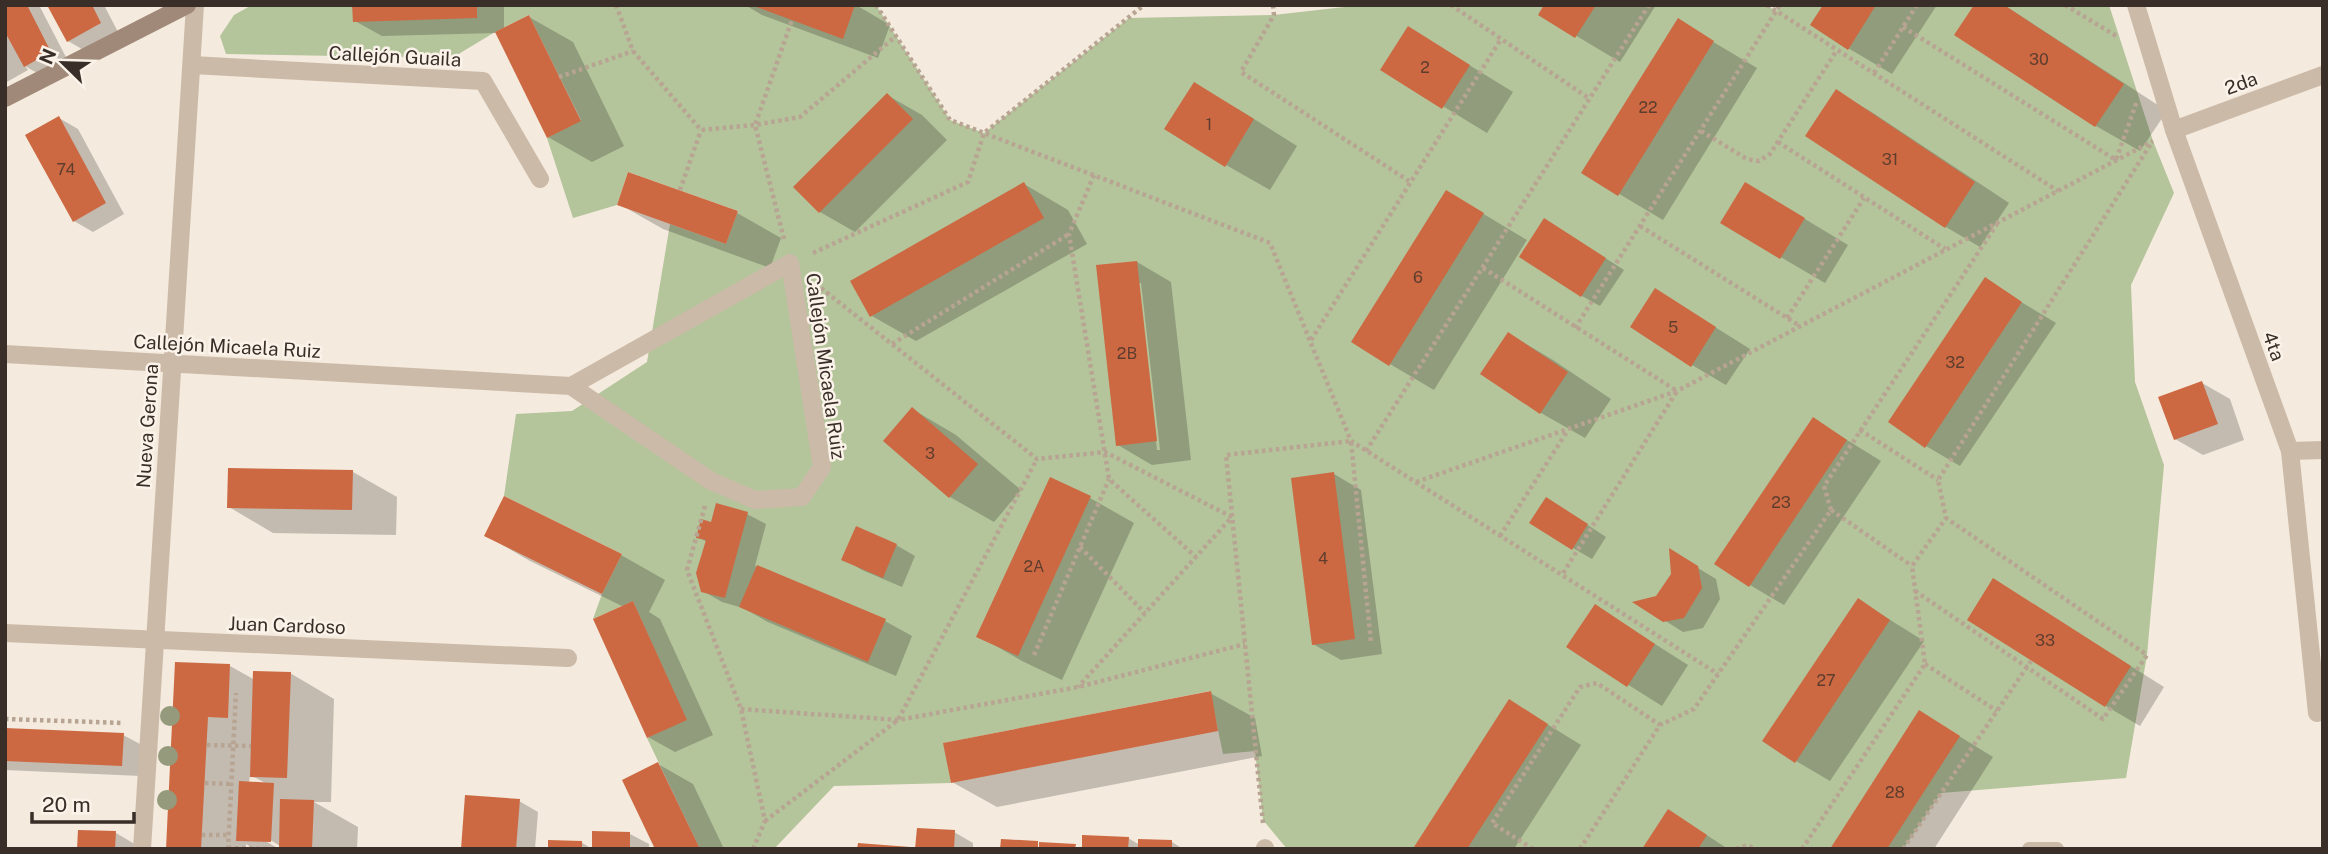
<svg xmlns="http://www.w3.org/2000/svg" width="2328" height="854" font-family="'Public Sans',sans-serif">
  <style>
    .green { fill: #b4c49b }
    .shadow { fill: #0003; fill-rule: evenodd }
    .building { fill: #cc6942 }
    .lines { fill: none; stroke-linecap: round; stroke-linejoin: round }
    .path { stroke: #b8a492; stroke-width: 4.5; stroke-dasharray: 3.5 3.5; stroke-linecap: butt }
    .service { stroke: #ccbaa8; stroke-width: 14 }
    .minor { stroke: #ccbaa8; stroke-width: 18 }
    .secondary { stroke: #a08979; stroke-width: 18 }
    .tree { fill: #949a7b }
    .labels { text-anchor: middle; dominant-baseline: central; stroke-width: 5; stroke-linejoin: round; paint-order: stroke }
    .number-label { font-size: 16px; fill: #5e3d2e }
    .street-label { font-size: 19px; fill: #392e28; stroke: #fbf3e9 }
  </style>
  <rect width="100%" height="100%" fill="#f4eadd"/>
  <polygon class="green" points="252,5 876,5 950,120 984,133 1129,18 1274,15 1362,5 1767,5 1776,11 1780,5 2109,5 2153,141 2174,193 2131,285 2135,382 2164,465 2147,655 2126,778 1941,793 1903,849 1754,849 1749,845 1748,849 1287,849 1263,820 1255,751 1223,754 1210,691 944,743 951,783 834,786 774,849 700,849 647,738 686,719 633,601 593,619 602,594 622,554 504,496 516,414 572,411 647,362 670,224 726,244 738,211 628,172 617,205 573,218 547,138 581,120 529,15 495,32 452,58 226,54 220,36 234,15"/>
  <g class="shadow">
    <polygon points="5,5 40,7 69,63 44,77 25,66 28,70 5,83"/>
    <polygon points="49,5 104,5 119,34 87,52 68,41"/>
    <polygon points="354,5 504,5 504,29 529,17 573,42 624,146 592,162 548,137 497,33 382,36 355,21"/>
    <polygon points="745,5 856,5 890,25 878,58 762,15"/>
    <polygon points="1546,5 1656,5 1620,62 1540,14"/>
    <polygon points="1826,5 1937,5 1892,74 1848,48"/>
    <polygon points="2004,5 2167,111 2140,151 2096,126 1957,35"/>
    <polygon points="1678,21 1757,68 1663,220 1584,173"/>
    <polygon points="1409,28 1513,92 1487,133 1382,69"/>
    <polygon points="1836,92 1870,111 2009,203 1980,247 1946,227"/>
    <polygon points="887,95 922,115 947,140 855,232 820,212 795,187"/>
    <polygon points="1238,109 1297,146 1270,190 1226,165"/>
    <polygon points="59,118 78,129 124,214 93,232 74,221"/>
    <polygon points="1024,184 1068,210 1087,244 916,341 872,316"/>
    <polygon points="1447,192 1527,240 1434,390 1390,364"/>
    <polygon points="619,204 737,213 781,238 770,268 663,229"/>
    <polygon points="1790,210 1848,245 1825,283 1722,223"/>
    <polygon points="1563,231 1624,270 1600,306 1582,296"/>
    <path d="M1137,262l34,20 20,178 -39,5 -34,-20zM1138,283h3l19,167h-3z"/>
    <polygon points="1985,280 2056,323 1960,466 1926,446"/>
    <polygon points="1656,290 1750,349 1726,385 1692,365"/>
    <polygon points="1509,334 1553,360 1611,399 1585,438 1541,413 1482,373"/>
    <polygon points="2202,383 2230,399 2244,440 2203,455 2175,439"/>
    <polygon points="912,409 956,435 1021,490 994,522 950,497"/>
    <polygon points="1813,419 1881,461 1784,605 1750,585"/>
    <polygon points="353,472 397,497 396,535 273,533 229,507"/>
    <polygon points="1334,474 1361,490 1382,654 1341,660 1313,644"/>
    <polygon points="1051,480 1090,498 1134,523 1062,680 1022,661 979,636"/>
    <polygon points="1565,510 1606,537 1592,559 1573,548"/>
    <polygon points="747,514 766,524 755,566 885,621 912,636 896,676 768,622 743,608 722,602 703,591 707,542 698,537"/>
    <polygon points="487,536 621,555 665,580 649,612 660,619 713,735 675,752 648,737 624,607 530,561"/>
    <polygon points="896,545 915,556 902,587 862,570 844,559"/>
    <polygon points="1688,562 1716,579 1720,599 1703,628 1683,632 1664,620 1657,597"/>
    <polygon points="1994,580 2164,687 2140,726 2106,706"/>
    <polygon points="1858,600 1924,641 1830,781 1796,761"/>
    <polygon points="1595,606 1688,665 1662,706 1568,647"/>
    <path d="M177,664l53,2 25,14 35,-7 44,26 -3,103h-17l44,25 -1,22h-77v-3l-16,-10 -2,3 17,10h-25l-8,-5v5h-78zM250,775l17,9 -18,-1z"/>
    <polygon points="1210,693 1255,718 1262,756 997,807 952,782"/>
    <polygon points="1510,701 1581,745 1514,849 1419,849"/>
    <polygon points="1920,712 1993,757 1934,849 1832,849"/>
    <polygon points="5,730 123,735 142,745 141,776 5,770"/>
    <polygon points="658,764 693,784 724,849 657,849"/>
    <polygon points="519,801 538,812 535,849 463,849"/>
    <polygon points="1668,812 1702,832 1728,849 1644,849"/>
    <polygon points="954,832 973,843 973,849 917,849"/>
    <polygon points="116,833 143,849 79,849"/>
    <polygon points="630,834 649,844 649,849 593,849"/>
    <polygon points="1128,838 1140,845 1172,842 1183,849 1083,849"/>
    <polygon points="581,842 592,849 550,849"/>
  </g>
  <g class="building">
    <polygon points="5,5 27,5 51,52 24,67 5,32"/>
    <polygon points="47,5 92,5 101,23 67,42"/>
    <polygon points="352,5 477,5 477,18 353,22"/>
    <polygon points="751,5 855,5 843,39"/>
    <polygon points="1544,5 1596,5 1575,38 1538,15"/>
    <polygon points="1823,5 1876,5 1848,50 1810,25"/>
    <polygon points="1974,5 2004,5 2124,84 2095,127 1954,35"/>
    <polygon points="529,15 581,121 547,138 495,32"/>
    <polygon points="1678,18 1714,41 1618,196 1581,173"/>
    <polygon points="1408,26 1470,65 1442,109 1380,70"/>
    <polygon points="1194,82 1254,119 1225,167 1164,129"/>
    <polygon points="1836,89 1975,182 1945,228 1805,136"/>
    <polygon points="887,93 913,119 819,213 793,187"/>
    <polygon points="59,116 106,203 73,222 25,135"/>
    <polygon points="628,172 738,211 726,244 617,205"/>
    <polygon points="1024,182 1044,218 870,317 850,281"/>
    <polygon points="1745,182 1805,218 1780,259 1720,223"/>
    <polygon points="1446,190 1484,213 1389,366 1351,342"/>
    <polygon points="1544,218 1606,258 1581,297 1519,257"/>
    <polygon points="1137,261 1157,441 1116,446 1096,265"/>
    <polygon points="1985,277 2022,302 1925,448 1888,422"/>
    <polygon points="1655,288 1716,327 1691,367 1630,327"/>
    <polygon points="1508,332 1568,372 1540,414 1480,374"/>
    <polygon points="2202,381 2218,424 2174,440 2158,397"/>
    <polygon points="912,407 978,464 949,498 883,441"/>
    <polygon points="1813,417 1847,440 1749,587 1714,564"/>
    <polygon points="228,468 353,470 352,510 227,508"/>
    <polygon points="1334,472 1355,639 1312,645 1291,478"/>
    <polygon points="1050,477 1091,496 1018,656 976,637"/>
    <polygon points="504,496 622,554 602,594 484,536"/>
    <polygon points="1546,497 1588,524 1572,550 1529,523"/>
    <polygon points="716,503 748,512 725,598 701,592 696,573 706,540 696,538 701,519 711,522"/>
    <polygon points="856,526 897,544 883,578 841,560"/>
    <polygon points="1669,548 1698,566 1702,588 1684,618 1663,622 1632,602 1656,596 1671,574"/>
    <polygon points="757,565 886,619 868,662 739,607"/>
    <polygon points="1993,578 2131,666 2105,707 1967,620"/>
    <polygon points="1858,598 1890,620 1795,763 1762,741"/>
    <polygon points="633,601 687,720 647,738 593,619"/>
    <polygon points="1595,604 1655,644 1627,687 1566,647"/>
    <polygon points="175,662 230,664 228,718 208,717 201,849 166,849"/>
    <polygon points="253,671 291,672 287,778 250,777"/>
    <polygon points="1211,691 1218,731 951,783 943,743"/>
    <polygon points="1509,699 1548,724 1467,849 1416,849 1414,847"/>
    <polygon points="1919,710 1960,736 1887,849 1830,849"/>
    <polygon points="5,728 124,733 122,766 5,761"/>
    <polygon points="658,762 700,849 655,849 622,780"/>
    <polygon points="239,781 274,783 271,842 236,841"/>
    <polygon points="465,795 520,799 516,849 461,849"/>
    <polygon points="280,799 314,800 312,849 279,849"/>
    <polygon points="1668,809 1707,835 1698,849 1642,849"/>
    <polygon points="917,828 955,830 954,849 915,849"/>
    <polygon points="78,830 116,831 115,849 77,849"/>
    <polygon points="592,831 630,832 630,849 592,849"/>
    <polygon points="1082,835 1129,837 1128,849 1082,849"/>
    <polygon points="1001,839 1038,841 1038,849 1000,849"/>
    <polygon points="1138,839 1172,840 1172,849 1138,849"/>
    <polygon points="548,840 582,841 582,849 548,849"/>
    <polygon points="1039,842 1076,844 1075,849 1039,849"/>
    <polygon points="858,843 910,847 910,849 857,849"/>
  </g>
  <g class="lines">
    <g class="path">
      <polyline points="616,5 633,51 701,130 755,125 800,117 896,36"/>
      <polyline points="876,5 950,120 1270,243 1351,441 1718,674"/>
      <polyline points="1273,5 1274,15 1241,72 1409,181"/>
      <polyline points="1451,5 1590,99"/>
      <polyline points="1767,5 2058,191"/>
      <polyline points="2065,5 2118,37"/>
      <polyline points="1903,27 2116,160 2137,101"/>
      <polyline points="1874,73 1917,5"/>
      <polyline points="559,77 633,51"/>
      <polyline points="1701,131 1747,159 1759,161 1770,154 1837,50"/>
      <polyline points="1778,142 1945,249"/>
      <polyline points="1094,175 1069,234 1109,479 1196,557"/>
      <polyline points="680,190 701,130"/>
      <polyline points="1640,226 1800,326"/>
      <polyline points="784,239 755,125 792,20"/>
      <polyline points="813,253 968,182 984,133 1144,5"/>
      <polyline points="1483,268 1677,391 1562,575"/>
      <polyline points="821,288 1037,459 1105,452 1232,517 1078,687"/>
      <polyline points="1787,318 1864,198"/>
      <polyline points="1575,328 1780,5"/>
      <polyline points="1311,340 1501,39"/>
      <polyline points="892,344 1069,234"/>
      <polyline points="1860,430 1938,480"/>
      <polyline points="1366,451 1649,5"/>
      <polyline points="1416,482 1677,391 2153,141"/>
      <polyline points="705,506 687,570 741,709 765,821 753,849"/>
      <polyline points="1831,510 1912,566"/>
      <polyline points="1500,536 1568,430"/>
      <polyline points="1080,547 1145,613"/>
      <polyline points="1915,591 2103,719 2147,655 1946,518"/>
      <polyline points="1034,655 1109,479"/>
      <polyline points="1925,664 1997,711"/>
      <polyline points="741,709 898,720 1078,687 1245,644"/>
      <polyline points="5,719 124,723"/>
      <polyline points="207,745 251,746"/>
      <polyline points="205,783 231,784"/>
      <polyline points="765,821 898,720 1037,459"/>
      <polyline points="1263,823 1226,455 1351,441 1371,643"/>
      <polyline points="202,835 228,835"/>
      <polyline points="228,848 269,849"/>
      <polyline points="228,849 236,693"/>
      <polyline points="1533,849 1492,823 1580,687 1597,683 1660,725"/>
      <polyline points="1580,849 1660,725 1694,709 1831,510 1824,486 1997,224"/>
      <polyline points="1736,849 1748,845 1754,849"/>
      <polyline points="1802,849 1925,664 1912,566 1946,518 1938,480 2152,142"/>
      <polyline points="1903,849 2031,661"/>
    </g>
    <polyline class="service" points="2029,849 2057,849"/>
    <g class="minor">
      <polyline points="2136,5 2174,130 2290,451 2317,713"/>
      <polyline points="192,65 483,81 540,179"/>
      <polyline points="2174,130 2323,75"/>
      <polyline points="5,354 571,386 711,481 755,500 802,497 822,467 790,263 571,386"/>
      <polyline points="2290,451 2323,450"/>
      <polyline points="5,633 568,658"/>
      <polyline points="142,849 195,5"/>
      <polyline points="1265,849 1265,848"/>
    </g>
    <polyline class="secondary" points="5,98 187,5"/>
  </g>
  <g class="tree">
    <circle cx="170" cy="716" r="10"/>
    <circle cx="168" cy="756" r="10"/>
    <circle cx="167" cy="800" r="10"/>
  </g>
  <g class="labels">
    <g class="number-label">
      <text x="2039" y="59">30</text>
      <text x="1425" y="67">2</text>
      <text x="1648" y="107">22</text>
      <text x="1209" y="124">1</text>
      <text x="1890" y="159">31</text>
      <text x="66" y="169">74</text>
      <text x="1418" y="277">6</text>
      <text x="1673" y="327">5</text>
      <text x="1127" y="353">2B</text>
      <text x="1955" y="362">32</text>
      <text x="930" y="453">3</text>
      <text x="1781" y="502">23</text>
      <text x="1323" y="558">4</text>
      <text x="1034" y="566">2A</text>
      <text x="2045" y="640">33</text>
      <text x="1826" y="680">27</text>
      <text x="1895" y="792">28</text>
    </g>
    <g class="street-label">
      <text transform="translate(395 56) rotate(3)">Callejón Guaila</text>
      <text transform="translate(2241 83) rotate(-20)">2da</text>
      <text transform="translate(227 346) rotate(3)">Callejón Micaela Ruiz</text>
      <text transform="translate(2274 346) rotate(70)">4ta</text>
      <text transform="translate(826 366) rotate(82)">Callejón Micaela Ruiz</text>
      <text transform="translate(147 426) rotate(-86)">Nueva Gerona</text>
      <text transform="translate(287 625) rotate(2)">Juan Cardoso</text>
    </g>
  </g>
  <rect width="2328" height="854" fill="none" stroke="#392e28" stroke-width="14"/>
  <g transform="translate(63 63) rotate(293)" stroke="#fbf3e9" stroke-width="5" paint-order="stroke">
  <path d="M0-5L12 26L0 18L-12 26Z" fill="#392e28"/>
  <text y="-10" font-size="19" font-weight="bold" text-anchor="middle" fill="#392e28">N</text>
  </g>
  <path d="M32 812v10h102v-10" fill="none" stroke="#392e28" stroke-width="3.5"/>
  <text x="42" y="812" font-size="21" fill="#392e28" stroke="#fbf3e9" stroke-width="5" paint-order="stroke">20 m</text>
</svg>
